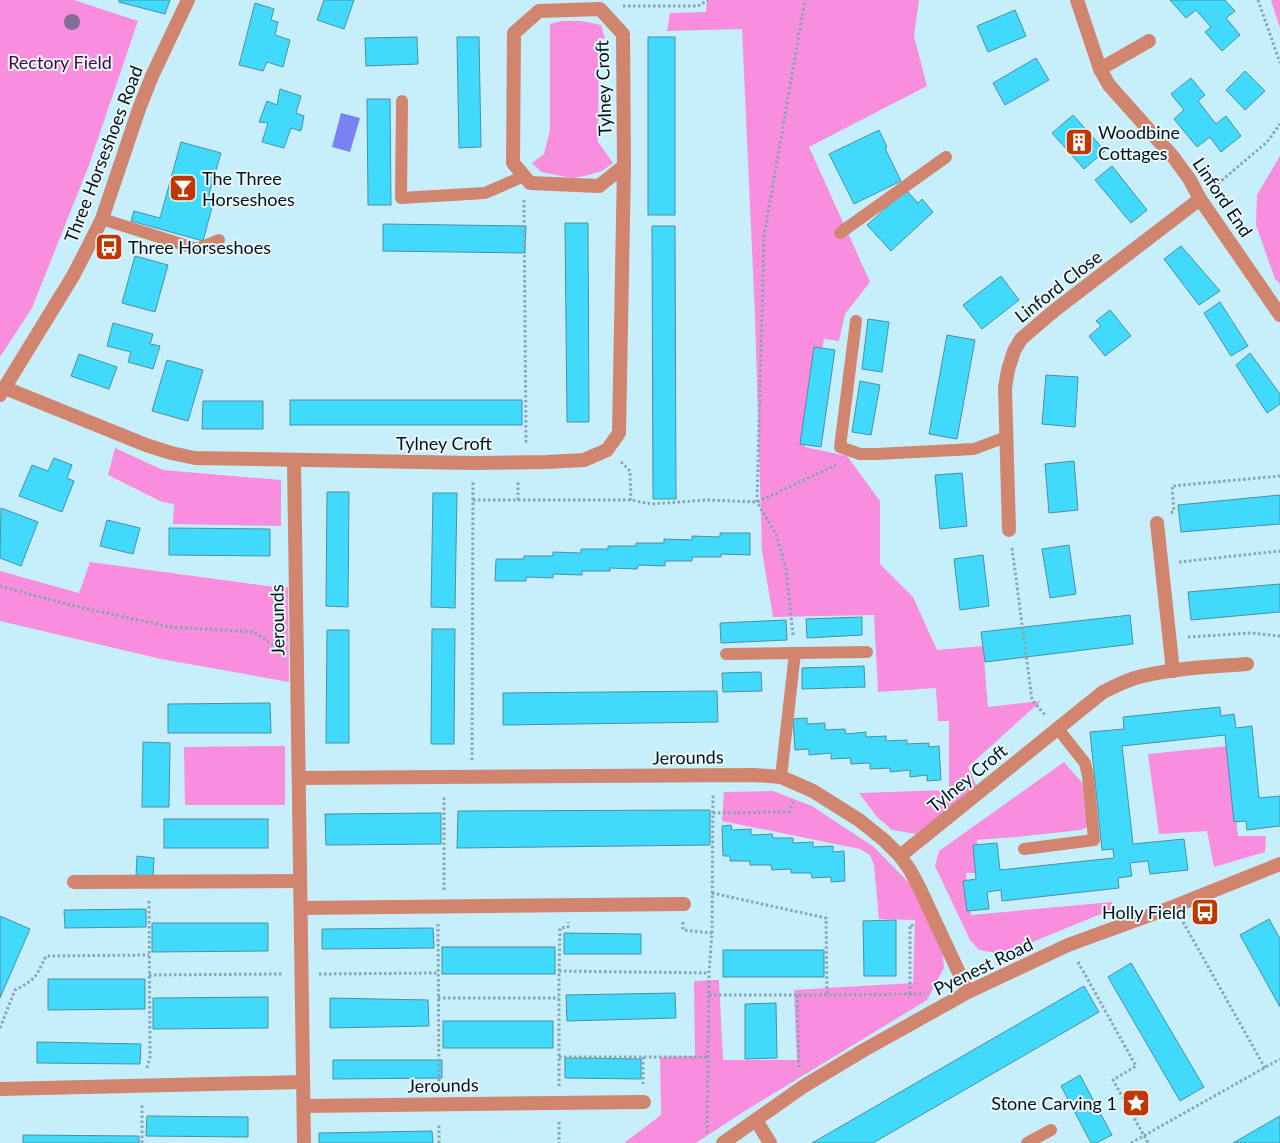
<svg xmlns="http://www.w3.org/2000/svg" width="1280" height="1143" font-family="Lato,sans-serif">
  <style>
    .green { fill: #f98dde }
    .water { fill: #7882f1 }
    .building { fill: #41d9fc; stroke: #4c90a2 }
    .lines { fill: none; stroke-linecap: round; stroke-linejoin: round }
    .path { stroke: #86a7b1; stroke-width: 3; stroke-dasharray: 2.5 2.5; stroke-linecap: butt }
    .service { stroke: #d2856e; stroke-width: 12 }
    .minor { stroke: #d2856e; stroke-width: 14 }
    .tertiary { stroke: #d2856e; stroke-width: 14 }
    .tree { fill: #836f94 }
    .labels { text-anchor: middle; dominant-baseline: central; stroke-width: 4; stroke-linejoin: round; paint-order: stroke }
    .park-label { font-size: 18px; fill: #4b073f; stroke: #eaf7fb }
    .street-label { font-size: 18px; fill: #00141b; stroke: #eaf7fb }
    .poi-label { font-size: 18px; fill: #00141b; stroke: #eaf7fb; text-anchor: start }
  </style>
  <rect width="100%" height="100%" fill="#c7effb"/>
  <g class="green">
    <polygon points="0,0 74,0 138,21 89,165 32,308 0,357"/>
    <polygon points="707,0 919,0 914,36 927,86 809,147 870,282 845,314 839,341 824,339 805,447 847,456 880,501 880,564 913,597 937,650 983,646 988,707 1041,701 968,767 976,785 972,794 916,834 892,830 877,817 859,793 949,790 949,721 938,721 936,688 878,692 874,615 773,617 762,551 755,316 742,29 667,31 670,13 706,12"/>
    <polygon points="1271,0 1280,0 1280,28"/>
    <polygon points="561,21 582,21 601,25 605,39 599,38 598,142 613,163 602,171 585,176 571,178 541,172 532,163 544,154 550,130 550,24"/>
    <polygon points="1280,156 1280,284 1275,279 1256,225 1257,195"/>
    <polygon points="115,448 163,470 281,480 281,526 173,524 174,504 162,502 108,475"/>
    <polygon points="90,562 281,588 288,587 289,682 161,659 0,621 0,571 79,593"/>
    <polygon points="285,746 285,805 185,805 184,747"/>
    <polygon points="1228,746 1238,836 1266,836 1265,852 1214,867 1207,831 1159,834 1148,754"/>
    <polygon points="1064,762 1084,785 1088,827 1081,830 1015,837 977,840 980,873 966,873 971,915 1112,902 1113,909 1003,954 979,950 970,940 935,866 939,851"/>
    <polygon points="773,791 812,806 874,847 910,884 942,947 944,968 927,1000 740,1114 696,1143 624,1143 661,1115 660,1057 695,1056 694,981 719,980 723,1060 797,1060 794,990 913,983 915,920 879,919 874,865 870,855 860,849 722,821 724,792"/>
  </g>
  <polygon class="water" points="341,113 360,118 350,152 332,147"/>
  <g class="building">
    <polygon points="119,0 170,0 165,14 119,2"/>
    <polygon points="324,0 354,0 344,29 317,20"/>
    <polygon points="1170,0 1225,0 1235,11 1226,18 1240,35 1222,51 1205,32 1211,27 1196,10 1186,18"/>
    <polygon points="255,3 274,9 271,20 278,22 275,35 290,40 283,67 267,62 263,71 239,65"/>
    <polygon points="1015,10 1026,36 988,52 977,26"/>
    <polygon points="417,37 418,64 366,66 365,38"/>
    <polygon points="457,37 479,37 481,147 459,148"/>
    <rect x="648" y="37" width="27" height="178"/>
    <polygon points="1036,58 1049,80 1005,105 993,83"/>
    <polygon points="1245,71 1265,91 1245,110 1226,90"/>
    <polygon points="1191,78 1205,95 1198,101 1216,124 1226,116 1241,136 1221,152 1210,137 1197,147 1174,119 1184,110 1171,94"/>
    <polygon points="280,89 301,96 296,113 304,116 301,131 291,128 284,148 262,142 268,123 259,122 267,101 277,105"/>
    <polygon points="367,99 390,99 391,205 368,205"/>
    <polygon points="1073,115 1105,151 1084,169 1052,133"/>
    <polygon points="879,130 887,147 885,148 901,181 854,204 829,154"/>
    <polygon points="181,142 221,153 209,194 215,196 203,241 131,221 134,211 160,218"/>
    <polygon points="1112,166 1147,210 1131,223 1095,180"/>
    <polygon points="906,190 918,203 922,199 933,212 891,251 867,225"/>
    <polygon points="565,223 588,223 589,422 567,422"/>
    <polygon points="383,224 526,226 525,253 383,251"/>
    <polygon points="652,226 675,226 676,499 653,499"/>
    <polygon points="1181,246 1220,291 1199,305 1164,259"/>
    <polygon points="135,256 168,265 155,312 122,303"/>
    <polygon points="1001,276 1019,300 982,329 963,305"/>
    <polygon points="1220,302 1248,346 1231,356 1204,313"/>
    <polygon points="1110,310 1131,336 1105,356 1089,336 1101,326 1096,321"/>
    <polygon points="868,319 889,322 882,372 862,369"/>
    <polygon points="113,323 153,334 150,344 160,346 153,369 128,362 131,352 107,346"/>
    <polygon points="947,335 975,340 957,439 929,434"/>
    <polygon points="814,347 835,350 821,447 800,444"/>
    <polygon points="1250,353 1280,394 1280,404 1267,413 1236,365"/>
    <polygon points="79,354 117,367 109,389 71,376"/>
    <polygon points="167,360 203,370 188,421 152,411"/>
    <polygon points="1046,375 1078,377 1075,427 1042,424"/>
    <polygon points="860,381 880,385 871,435 852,432"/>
    <rect x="290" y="400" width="232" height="25"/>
    <polygon points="203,401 263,401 263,429 202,429"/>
    <polygon points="54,458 72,465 67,478 74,481 62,512 19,496 32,465 48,471"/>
    <polygon points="1074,461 1078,510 1049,513 1045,464"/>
    <polygon points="962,473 967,526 940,529 935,475"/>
    <polygon points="327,492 349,492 348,607 326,606"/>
    <polygon points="433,493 457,493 455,608 431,607"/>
    <polygon points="1280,495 1280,524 1181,532 1178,505"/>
    <polygon points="1,508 38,522 21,566 0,558"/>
    <polygon points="107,520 140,528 133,554 100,546"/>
    <polygon points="169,528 270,529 270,556 169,555"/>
    <polygon points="720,533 750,533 750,555 721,554 721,557 692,557 692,561 665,561 665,566 638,565 637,569 610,568 610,571 582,571 582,575 553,574 553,578 526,577 526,581 495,581 496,559 524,559 524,556 553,556 553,552 581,553 581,549 608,549 608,546 636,546 636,543 664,543 664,539 692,540 692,536 720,537"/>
    <polygon points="1069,545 1076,594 1050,598 1042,549"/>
    <polygon points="983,555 989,606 960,610 954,559"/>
    <polygon points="1280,584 1280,612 1191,620 1188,592"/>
    <polygon points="1130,615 1133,644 985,662 981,632"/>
    <polygon points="862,617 862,635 807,638 806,619"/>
    <polygon points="786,620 787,640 721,643 720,623"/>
    <polygon points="432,629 455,629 454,744 431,744"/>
    <polygon points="327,630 349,630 349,743 326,743"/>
    <polygon points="864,666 865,687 802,689 802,668"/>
    <polygon points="761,672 762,691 723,692 722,673"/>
    <polygon points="717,691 718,722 503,725 503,693"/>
    <polygon points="270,703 271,733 168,733 168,704"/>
    <polygon points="1220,707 1221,716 1234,714 1236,728 1252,726 1259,798 1280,796 1280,826 1247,830 1246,821 1234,822 1225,735 1122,746 1133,844 1184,839 1188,870 1150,874 1148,861 1130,863 1132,876 1118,878 1119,888 1002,901 1001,890 987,892 989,909 967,911 963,881 976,879 973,845 997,843 1000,870 1114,858 1113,849 1102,850 1090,732 1124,729 1123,717"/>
    <polygon points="807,718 807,724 825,723 825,730 845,729 846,734 866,732 866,737 886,736 886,741 907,740 907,744 929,743 929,747 939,746 941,780 927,781 927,775 910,777 910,770 890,772 890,768 870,769 870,763 851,764 850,758 831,759 831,753 809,755 809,749 795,750 793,719"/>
    <polygon points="143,742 170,743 169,807 142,807"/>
    <polygon points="710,810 710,845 457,848 458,811"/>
    <polygon points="441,813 441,844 326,845 325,814"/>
    <rect x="164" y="819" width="104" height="29"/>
    <polygon points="731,825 732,830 751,829 751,835 772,834 773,838 793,838 793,843 813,842 813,847 833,846 833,852 844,851 845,881 831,882 831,877 812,878 811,873 791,873 791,869 772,870 771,865 750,865 750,861 730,861 730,856 723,856 722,826"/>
    <polygon points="137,856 154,858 153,876 136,876"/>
    <polygon points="146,909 146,927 65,928 64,910"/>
    <polygon points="0,916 30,929 0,998"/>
    <polygon points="1269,919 1280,939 1280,1007 1240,935"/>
    <polygon points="896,920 896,976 864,976 863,921"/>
    <polygon points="152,923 268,923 268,951 152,952"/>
    <polygon points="433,928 434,948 322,949 322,929"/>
    <polygon points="564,933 641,934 641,954 564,954"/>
    <rect x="442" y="947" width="113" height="27"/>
    <rect x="723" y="950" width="101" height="27"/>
    <polygon points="1131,963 1204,1087 1180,1101 1108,977"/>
    <polygon points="48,979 145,979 145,1009 48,1010"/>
    <polygon points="1084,986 1099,1012 873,1143 812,1143"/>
    <polygon points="675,993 676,1018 567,1021 566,995"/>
    <polygon points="268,997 268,1028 153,1029 153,998"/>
    <polygon points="330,998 428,1000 429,1026 330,1028"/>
    <polygon points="776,1003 777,1058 745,1059 745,1004"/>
    <rect x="443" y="1021" width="110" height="27"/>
    <polygon points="37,1042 141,1044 140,1064 37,1063"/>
    <polygon points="565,1058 641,1059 641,1079 565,1078"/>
    <polygon points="333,1060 442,1060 442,1078 333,1079"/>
    <polygon points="1080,1075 1112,1135 1096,1143 1091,1143 1061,1086"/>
    <polygon points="147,1116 248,1117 248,1137 146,1136"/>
    <polygon points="1280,1116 1280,1143 1233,1143"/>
    <polygon points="432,1131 433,1143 319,1143 319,1133"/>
    <polygon points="23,1135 139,1136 139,1143 23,1143"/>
  </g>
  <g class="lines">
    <g class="path">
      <polyline points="1258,0 1280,63"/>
      <polyline points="623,6 698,6 708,0"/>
      <polyline points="1214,187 1267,142 1280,124"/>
      <polyline points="524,200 526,444"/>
      <polyline points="621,462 630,471 631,500"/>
      <polyline points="473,500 631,500 651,504 707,500 757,502 836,465"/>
      <polyline points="518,500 518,480"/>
      <polyline points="1171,513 1174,511 1172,486 1280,476"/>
      <polyline points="1012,548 1032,700 1045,715"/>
      <polyline points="1179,562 1280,551"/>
      <polyline points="0,586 70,605 170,627 253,632 279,648"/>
      <polyline points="793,635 786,569 776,534 757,502 764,236 805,0"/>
      <polyline points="1188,637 1250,633 1280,636"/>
      <polyline points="472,760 473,481"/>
      <polyline points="713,813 789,812 793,802"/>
      <polyline points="444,890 444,796"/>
      <polyline points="712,893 826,918 827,995"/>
      <polyline points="683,922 683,930 712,933"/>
      <polyline points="1183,922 1265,1068"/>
      <polyline points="438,924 439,1087"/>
      <polyline points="1078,962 1136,1066 1113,1080 1148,1143"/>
      <polyline points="559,971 560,928 568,927 568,922"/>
      <polyline points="319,974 438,973"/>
      <polyline points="149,975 283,974"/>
      <polyline points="910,994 910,925 916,926"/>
      <polyline points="709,995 827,995 925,994"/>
      <polyline points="797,995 799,1067"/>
      <polyline points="438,998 559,998"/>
      <path d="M0,1028l15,-38c21,-11 21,-13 31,-34l103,-1"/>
      <polyline points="559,1057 708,1057"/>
      <polyline points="643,1057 643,1084"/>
      <polyline points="147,1068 150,1057 149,900"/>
      <polyline points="559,1086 559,971 709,973"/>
      <polyline points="559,1122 559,1143"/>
      <polyline points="707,1133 709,973 712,933 713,794"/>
      <polyline points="142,1143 142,1104"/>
      <polyline points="439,1143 439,1124"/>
      <polyline points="1131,1143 1280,1059"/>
    </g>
    <g class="service">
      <polyline points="402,101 401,198 485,193 524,176"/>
      <polyline points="102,219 197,249 219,240"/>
      <polyline points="840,233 946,157"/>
      <polyline points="856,321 840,447 860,454 876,454 974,449 1006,437"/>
      <polyline points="726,654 867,652"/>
      <polyline points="781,777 795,653"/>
      <polyline points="1024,849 1094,840 1088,776 1085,763 1058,729"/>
      <polyline points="1027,1143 1051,1130"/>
    </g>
    <g class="minor">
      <polyline points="1077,0 1100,69 1109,85 1174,158 1190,180 1200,199 1280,315"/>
      <polyline points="1100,69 1149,41"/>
      <polyline points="5,388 146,445 171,453 195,458 473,463 547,462 584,460 607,450 619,433 624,166 623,34 600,9 539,11 514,33 513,163 530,183 599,186 624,166"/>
      <polyline points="0,395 73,276 88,247 102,219 139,109 152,76 188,0"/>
      <polyline points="294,460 304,1143"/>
      <polyline points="1157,523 1173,671"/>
      <polyline points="1009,530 1005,388 1008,370 1014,351 1021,339 1055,310 1200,199"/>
      <polyline points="299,778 754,775 781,777 813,791 859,820 884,840 900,856 910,870 919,887 968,992"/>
      <path d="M900,856l203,-164c10,-5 20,-10 32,-14 36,-10 75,-11 112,-14"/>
      <polyline points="74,882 300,881"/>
      <polyline points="301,908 684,904"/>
      <polyline points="0,1089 303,1082"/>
      <polyline points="304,1106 644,1102"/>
      <polyline points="756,1120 770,1143"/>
    </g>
    <polyline class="tertiary" points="723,1143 804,1086 864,1050 968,992 1068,945 1175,906 1280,864"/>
  </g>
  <circle class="tree" cx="72" cy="22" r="8"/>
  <defs>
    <g id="building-square" transform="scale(1.4375)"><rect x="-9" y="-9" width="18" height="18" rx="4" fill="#c03801" stroke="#eaf7fb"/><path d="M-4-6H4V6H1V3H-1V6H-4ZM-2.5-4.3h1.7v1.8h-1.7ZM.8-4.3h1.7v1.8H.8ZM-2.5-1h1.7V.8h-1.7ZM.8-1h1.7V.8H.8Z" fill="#fff"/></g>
    <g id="bar-square" transform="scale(1.4375)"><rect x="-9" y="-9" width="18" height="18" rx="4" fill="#c03801" stroke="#eaf7fb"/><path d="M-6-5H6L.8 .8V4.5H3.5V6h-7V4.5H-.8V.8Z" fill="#fff"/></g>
    <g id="bus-square" transform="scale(1.4375)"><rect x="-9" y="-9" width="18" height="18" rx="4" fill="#c03801" stroke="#eaf7fb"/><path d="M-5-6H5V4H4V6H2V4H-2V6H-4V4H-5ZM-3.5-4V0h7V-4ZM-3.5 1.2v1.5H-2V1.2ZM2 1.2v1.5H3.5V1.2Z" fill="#fff"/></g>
    <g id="sight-square" transform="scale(1.4375)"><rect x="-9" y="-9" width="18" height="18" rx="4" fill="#c03801" stroke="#eaf7fb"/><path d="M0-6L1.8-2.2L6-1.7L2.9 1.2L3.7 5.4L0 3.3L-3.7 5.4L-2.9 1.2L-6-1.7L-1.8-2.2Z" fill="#fff"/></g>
  </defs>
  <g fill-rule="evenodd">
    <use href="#building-square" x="1079" y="142"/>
    <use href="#bar-square" x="183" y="188"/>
    <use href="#bus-square" x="109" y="247"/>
    <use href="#bus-square" x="1205" y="912"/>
    <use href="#sight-square" x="1136" y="1103"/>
  </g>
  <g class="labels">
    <g class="park-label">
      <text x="60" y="62">Rectory Field</text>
    </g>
    <g class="street-label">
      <text transform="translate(603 88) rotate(-92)">Tylney Croft</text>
      <text transform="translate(103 154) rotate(-69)">Three Horseshoes Road</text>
      <text transform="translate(1223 197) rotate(56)">Linford End</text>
      <text transform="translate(1058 286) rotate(-38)">Linford Close</text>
      <text x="444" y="443">Tylney Croft</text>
      <text transform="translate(277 620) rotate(-91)">Jerounds</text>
      <text transform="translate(688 757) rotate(-1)">Jerounds</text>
      <text transform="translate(967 778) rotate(-39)">Tylney Croft</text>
      <text transform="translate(983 966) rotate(-26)">Pyenest Road</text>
      <text transform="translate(443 1085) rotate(-1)">Jerounds</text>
    </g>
    <g class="poi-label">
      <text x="1098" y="132">Woodbine<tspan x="1098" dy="21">Cottages</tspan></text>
      <text x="202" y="178">The Three<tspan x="202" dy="21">Horseshoes</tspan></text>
      <text x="128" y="247">Three Horseshoes</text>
      <text x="1186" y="912" text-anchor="end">Holly Field</text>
      <text x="1117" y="1103" text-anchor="end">Stone Carving 1</text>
    </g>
  </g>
</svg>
